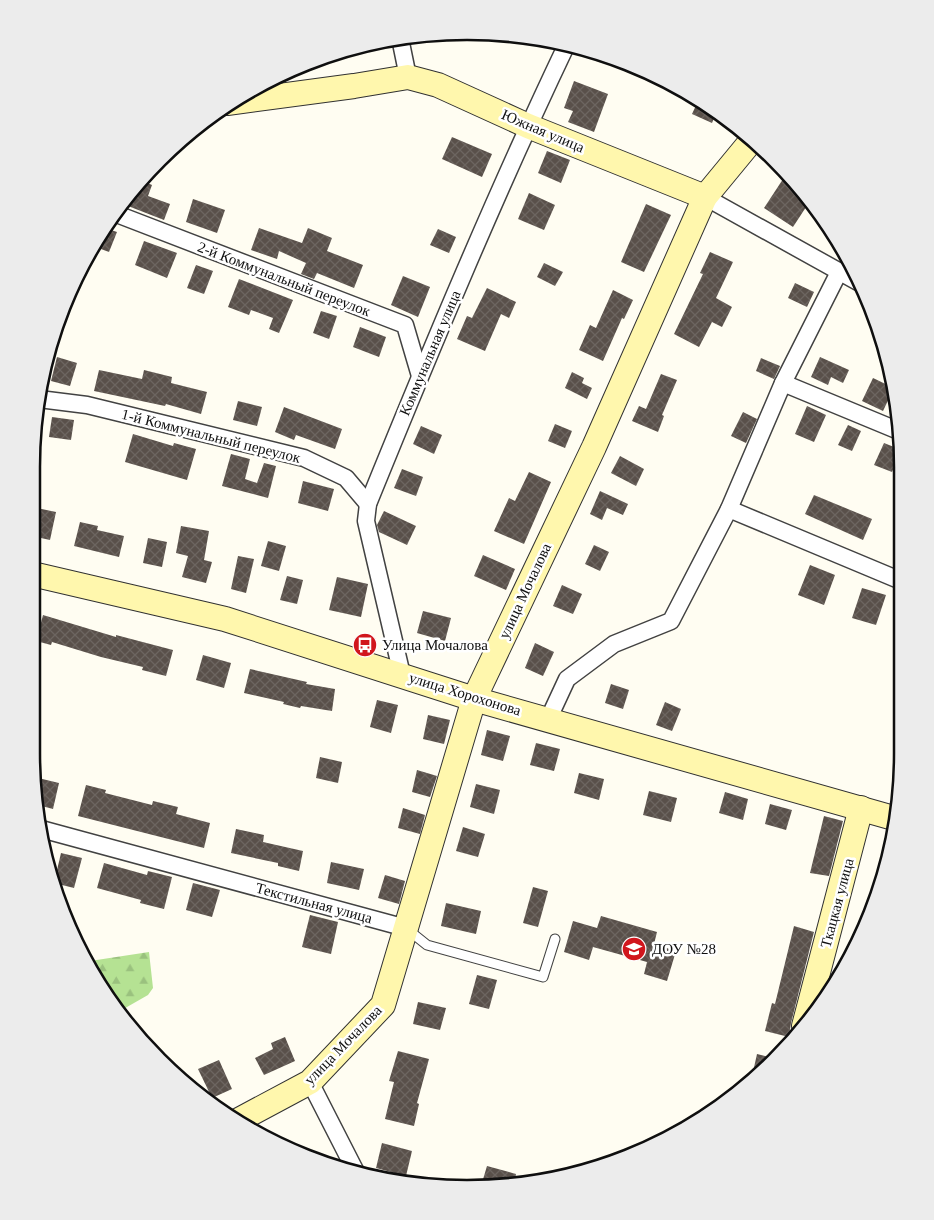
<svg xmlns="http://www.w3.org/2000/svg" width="934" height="1220" font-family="Georgia,serif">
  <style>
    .forest { fill: url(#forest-firs) }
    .building { fill: url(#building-cross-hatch) }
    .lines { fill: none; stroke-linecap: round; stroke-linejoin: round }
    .lane-casing { stroke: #424242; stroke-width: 11 }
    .street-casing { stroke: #424242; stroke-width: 19 }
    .secondary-casing { stroke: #313131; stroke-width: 26 }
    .lane { stroke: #fff; stroke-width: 9 }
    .street { stroke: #fff; stroke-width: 16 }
    .secondary { stroke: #fff7ad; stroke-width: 24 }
    .labels { text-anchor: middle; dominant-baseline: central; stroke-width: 5; stroke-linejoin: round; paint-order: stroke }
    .street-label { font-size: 15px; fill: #0f0f0f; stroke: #fff }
    .poi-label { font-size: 15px; fill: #0f0f0f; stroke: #fff; text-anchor: start }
    .rim { fill: none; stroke: #0f0f0f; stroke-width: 2.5 }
  </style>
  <defs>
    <pattern id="forest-firs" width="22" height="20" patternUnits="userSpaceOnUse" patternTransform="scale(1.25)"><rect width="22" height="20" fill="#b5e293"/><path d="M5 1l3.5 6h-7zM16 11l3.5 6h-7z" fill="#9ac17e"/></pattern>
    <pattern id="building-cross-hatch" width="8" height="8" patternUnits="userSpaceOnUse" patternTransform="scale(1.25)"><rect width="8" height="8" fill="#59504a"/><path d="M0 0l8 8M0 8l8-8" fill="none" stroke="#6c6560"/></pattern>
  </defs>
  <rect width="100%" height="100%" fill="#fffdf2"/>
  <polygon class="forest" points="149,952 153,988 148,995 120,1011 90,971 84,958 90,961"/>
  <g class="building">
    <polygon points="574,81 608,94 594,132 568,122 573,111 564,108"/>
    <polygon points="699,99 717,111 712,123 692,114"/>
    <polygon points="452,137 492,154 482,177 442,159"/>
    <polygon points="547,151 570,160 561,183 538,173"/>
    <polygon points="787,173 810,201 793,227 764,208"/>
    <polygon points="143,181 152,185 148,196 170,204 164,220 128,206 135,189"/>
    <polygon points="529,193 555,205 544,230 518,219"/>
    <polygon points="193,199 225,210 217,233 186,222"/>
    <polygon points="646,204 671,215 644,272 621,262"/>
    <polygon points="105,228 117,232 109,252 93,246"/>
    <polygon points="259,228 302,243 308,228 332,238 327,251 363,265 354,288 317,273 314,279 301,274 306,263 279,251 277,259 251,250"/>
    <polygon points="438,229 456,237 449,253 430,245"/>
    <polygon points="144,241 177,253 167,278 135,265"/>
    <polygon points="710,252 733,262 716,298 732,307 722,327 712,322 699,347 674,334 703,274 700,273"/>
    <polygon points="544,263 563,272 555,286 537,277"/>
    <polygon points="196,265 213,271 204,294 187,288"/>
    <polygon points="403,276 430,287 418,317 391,305"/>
    <polygon points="239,279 293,300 279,333 269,329 273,318 251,310 249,315 228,307"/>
    <polygon points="795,283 814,292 807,307 788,298"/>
    <polygon points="487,288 516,302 509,318 501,314 485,351 457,339 467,316 472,318"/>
    <polygon points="613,290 633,300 624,319 622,318 603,361 579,350 590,325 596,328"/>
    <polygon points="321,311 337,316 329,339 313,333"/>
    <polygon points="360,327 386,337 379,357 353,347"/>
    <polygon points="57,357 77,363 70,386 51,381"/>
    <polygon points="820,357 849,370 843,383 831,377 828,385 811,377"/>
    <polygon points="761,358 780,366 774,379 756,371"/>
    <polygon points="99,370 142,379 144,370 172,377 171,383 207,392 201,414 166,404 165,406 94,391"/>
    <polygon points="572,372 584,378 582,383 592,388 587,399 565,388"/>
    <polygon points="661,374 677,380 662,415 664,416 658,432 632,421 639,406 646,409"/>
    <polygon points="873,378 894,388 883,411 862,401"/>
    <polygon points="238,401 262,407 257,426 233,420"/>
    <polygon points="807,406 826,415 814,442 795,434"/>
    <polygon points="284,407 342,429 335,449 296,435 294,440 275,432"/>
    <polygon points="743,412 757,419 746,443 731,436"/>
    <polygon points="52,417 74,420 71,440 49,437"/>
    <polygon points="555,424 572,431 565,448 548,441"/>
    <polygon points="848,425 861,431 852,451 838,445"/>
    <polygon points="421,426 442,435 434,454 413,444"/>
    <polygon points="133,434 173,446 174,443 196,449 187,480 125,462"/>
    <polygon points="884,443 899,449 899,455 892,472 874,465"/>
    <polygon points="231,454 250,459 245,479 257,483 264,463 276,466 268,498 222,486"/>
    <polygon points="620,456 644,469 636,486 611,473"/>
    <polygon points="402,469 423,477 416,496 394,488"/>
    <polygon points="529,472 551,482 524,544 494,531 509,498 515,501"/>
    <polygon points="303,481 334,489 328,511 298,503"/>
    <polygon points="600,491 628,504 623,515 607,508 602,520 590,514"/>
    <polygon points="814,495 872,519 863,540 805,514"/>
    <polygon points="32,507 56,512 50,540 32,536"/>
    <polygon points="384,511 416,526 407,545 379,532 377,525"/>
    <polygon points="80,522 98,526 97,530 124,536 119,557 74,546"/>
    <polygon points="181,526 209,531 204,560 212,562 206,583 182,577 188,556 176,553"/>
    <polygon points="148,538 167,542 162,567 143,563"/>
    <polygon points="268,541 286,546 279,571 261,566"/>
    <polygon points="594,545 609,552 600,571 585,564"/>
    <polygon points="483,555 515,569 506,590 474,576"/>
    <polygon points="238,556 254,559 246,593 231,589"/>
    <polygon points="810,565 835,575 824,605 798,595"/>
    <polygon points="287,576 303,580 297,604 280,600"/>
    <polygon points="337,577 368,584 361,617 329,610"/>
    <polygon points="562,585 582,594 573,614 553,606"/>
    <polygon points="862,588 886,595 876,625 852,618"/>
    <polygon points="423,611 451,618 445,641 417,633"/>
    <polygon points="43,615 116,637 116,635 173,650 166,676 142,670 143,667 101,657 52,642 51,645 36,641"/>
    <polygon points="535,643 554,652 543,676 525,668"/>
    <polygon points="203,655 231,663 224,688 196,680"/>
    <polygon points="250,669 307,682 306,684 335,689 332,711 301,706 300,708 283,704 284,702 244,693"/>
    <polygon points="611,684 629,690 623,709 605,703"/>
    <polygon points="377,700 398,705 391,733 370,727"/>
    <polygon points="665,702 681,709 672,731 656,725"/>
    <polygon points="428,715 450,720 444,744 423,739"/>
    <polygon points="487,730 510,736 503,761 481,755"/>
    <polygon points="536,743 560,749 554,771 530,765"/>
    <polygon points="320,757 342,762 338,783 316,778"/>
    <polygon points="417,770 437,776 430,797 412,792"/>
    <polygon points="579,773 604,779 599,800 574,793"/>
    <polygon points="34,777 59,783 53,809 38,805"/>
    <polygon points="476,784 500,790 494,814 470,807"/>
    <polygon points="86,785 106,790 105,793 152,805 153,801 178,807 176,814 210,823 204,848 78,816"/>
    <polygon points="649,791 677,798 671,822 643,815"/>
    <polygon points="725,792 748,799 743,820 719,813"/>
    <polygon points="770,804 792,810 786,830 765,824"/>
    <polygon points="403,808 425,815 420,834 398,828"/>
    <polygon points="824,816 843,821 829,876 810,873"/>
    <polygon points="463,827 485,834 478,857 456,851"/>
    <polygon points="236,829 264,835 263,842 303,851 299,871 278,866 278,863 231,853"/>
    <polygon points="61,853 82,858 74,888 54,883"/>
    <polygon points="331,862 364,869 359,890 327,883"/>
    <polygon points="104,863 147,875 148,871 172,877 164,909 140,903 141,900 97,888"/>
    <polygon points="385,875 405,881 399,904 378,898"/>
    <polygon points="193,883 220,890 212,917 186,910"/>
    <polygon points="533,887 548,891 538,927 523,923"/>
    <polygon points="446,903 481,911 476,934 441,926"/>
    <polygon points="310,915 338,922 331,954 302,947"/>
    <polygon points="601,916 657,932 654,944 676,951 667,981 644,974 647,962 593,947 589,960 564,952 573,921 597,928"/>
    <polygon points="794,926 814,932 791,1023 789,1037 765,1031 772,1003 775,1004"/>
    <polygon points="477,975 497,980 489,1009 469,1004"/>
    <polygon points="418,1002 446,1008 440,1030 413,1024"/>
    <polygon points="285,1037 295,1061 264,1075 255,1058 273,1049 271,1043"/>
    <polygon points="398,1051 429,1059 417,1103 419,1104 414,1126 385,1119 394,1082 389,1081"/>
    <polygon points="757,1054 777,1059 751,1081"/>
    <polygon points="219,1060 232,1089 212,1098 198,1069"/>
    <polygon points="382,1143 412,1151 406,1176 376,1168"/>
    <polygon points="487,1166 516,1174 514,1184 495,1188 481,1186"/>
  </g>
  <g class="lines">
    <g class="lane-casing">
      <polyline id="lane" points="407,929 427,945 543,977 555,939"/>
    </g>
    <g class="street-casing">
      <g id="street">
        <polyline points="400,38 408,77"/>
        <polyline points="705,197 858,282"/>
        <polyline points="114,213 405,325 420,376"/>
        <polyline points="783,383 899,431"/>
        <polyline points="39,399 87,405 304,458 346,478 368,504"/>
        <polyline points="729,509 899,580"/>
        <path d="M402,675l-36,-154 2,-17c63,-155 127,-309 199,-460"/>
        <polyline points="548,720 567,679 614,644 671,621 729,509 783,383 839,272"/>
        <polyline points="41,829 406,928"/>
        <polyline points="310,1082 357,1174"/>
      </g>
    </g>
    <g class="secondary-casing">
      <g id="secondary">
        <polyline points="227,103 354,86 408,77 438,85 528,126 705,197"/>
        <polyline points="32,574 225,619 474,699 897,819"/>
        <polyline points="804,1026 861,808"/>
        <polyline points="237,1121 310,1082 383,1005 474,699 594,447 705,197 752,140"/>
      </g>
    </g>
    <use href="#lane" class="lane"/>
    <use href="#street" class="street"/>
    <use href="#secondary" class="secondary"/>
  </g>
  <defs>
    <g id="bus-disc" transform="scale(1.25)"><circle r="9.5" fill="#d1161d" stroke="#fff"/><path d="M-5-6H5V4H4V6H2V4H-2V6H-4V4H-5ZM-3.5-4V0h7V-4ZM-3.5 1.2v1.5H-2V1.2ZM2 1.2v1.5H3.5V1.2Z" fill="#fff"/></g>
    <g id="school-disc" transform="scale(1.25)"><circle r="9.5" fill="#d1161d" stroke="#fff"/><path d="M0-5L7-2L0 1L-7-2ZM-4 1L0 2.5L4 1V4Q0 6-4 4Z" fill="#fff"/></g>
  </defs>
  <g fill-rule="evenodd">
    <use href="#bus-disc" x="365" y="645"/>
    <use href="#school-disc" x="634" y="949"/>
  </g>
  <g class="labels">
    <g class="street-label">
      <text transform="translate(543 131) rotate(23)">Южная улица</text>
      <text transform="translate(284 279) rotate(21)">2-й Коммунальный переулок</text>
      <text transform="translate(430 353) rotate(-67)">Коммунальная улица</text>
      <text transform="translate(211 436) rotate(14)">1-й Коммунальный переулок</text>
      <text transform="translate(525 591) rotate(-65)">улица Мочалова</text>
      <text transform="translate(465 694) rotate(17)">улица Хорохонова</text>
      <text transform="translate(314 903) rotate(15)">Текстильная улица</text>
      <text transform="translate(837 903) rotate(-75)">Ткацкая улица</text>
      <text transform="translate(343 1045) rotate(-46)">улица Мочалова</text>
    </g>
    <g class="poi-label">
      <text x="382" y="645">Улица Мочалова</text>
      <text x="652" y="949">ДОУ №28</text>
    </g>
  </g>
  <path d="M0 0H934V1220H0ZM467 40H467A427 427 0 0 1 894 467V753A427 427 0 0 1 467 1180H467A427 427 0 0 1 40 753V467A427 427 0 0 1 467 40Z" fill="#ececec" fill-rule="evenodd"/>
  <path class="rim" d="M467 40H467A427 427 0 0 1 894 467V753A427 427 0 0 1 467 1180H467A427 427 0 0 1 40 753V467A427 427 0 0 1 467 40Z"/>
</svg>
